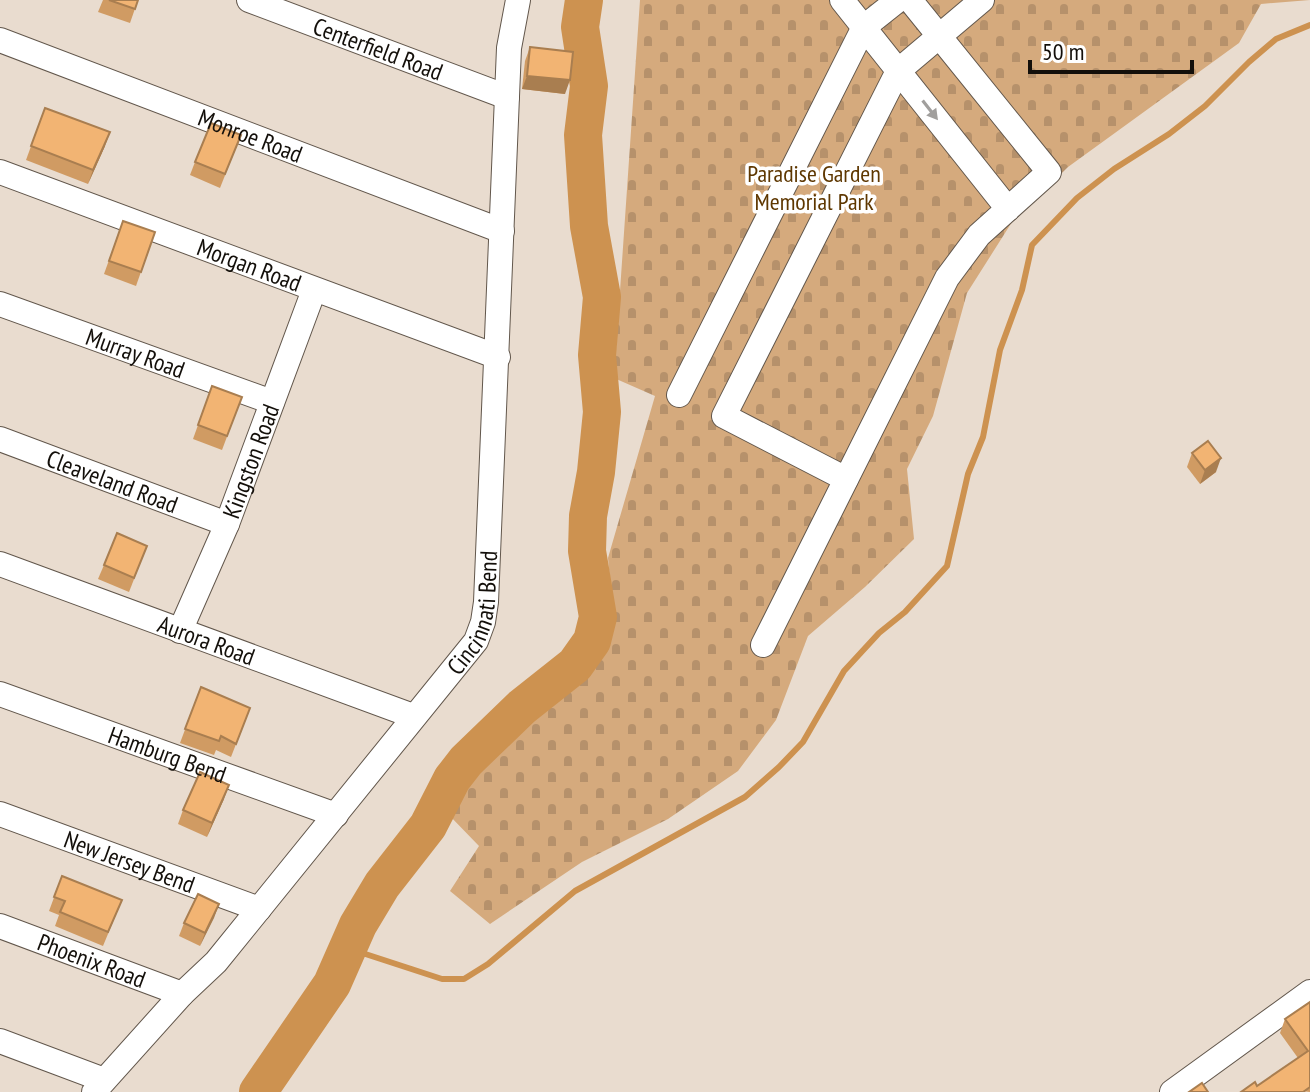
<svg xmlns="http://www.w3.org/2000/svg" width="1310" height="1092" font-family="'PT Sans Narrow',sans-serif">
  <style>
    .cemetery { fill: url(#cemetery-stones) }
    .lines { fill: none; stroke-linecap: round; stroke-linejoin: round }
    .stream { stroke: #cd9250; stroke-width: 6 }
    .river { stroke: #cd9250; stroke-width: 38 }
    .minor-casing { stroke: #62574c; stroke-width: 26 }
    .minor { stroke: #fff; stroke-width: 24 }
    .wall { fill: #d09b63 }
    .shaded-wall { fill: #a97e50 }
    .building { fill: #f2b473; stroke: #a97e50; stroke-width: 2 }
    .oneway { fill: #a19f9d }
    .labels { text-anchor: middle; dominant-baseline: central; stroke-width: 7; stroke-linejoin: round; paint-order: stroke }
    .street-label { font-size: 24px; fill: #130f0a; stroke: #fff }
    .park-label { font-size: 24px; fill: #5e3700; stroke: #fff }
  </style>
  <defs>
    <pattern id="cemetery-stones" width="16" height="16" patternUnits="userSpaceOnUse" patternTransform="scale(2)"><rect width="16" height="16" fill="#d5aa7d"/><path d="M2 7V4a2 2 0 0 1 4 0v3zM10 15v-3a2 2 0 0 1 4 0v3z" fill="#b6916b"/></pattern>
  </defs>
  <rect width="100%" height="100%" fill="#e9dccf"/>
  <polygon class="cemetery" points="640,0 1310,0 1261,4 1239,43 1068,167 1012,222 967,293 933,416 907,469 914,539 865,587 808,636 776,720 738,771 668,819 582,862 490,924 450,891 479,846 447,813 502,734 535,698 603,655 614,627 608,558 655,396 614,378"/>
  <g class="lines">
    <polyline class="stream" points="347,948 442,979 464,979 488,964 575,891 745,797 779,767 803,742 844,671 879,633 905,612 947,566 968,474 983,437 1000,350 1022,290 1032,245 1077,198 1114,169 1169,134 1205,106 1249,62 1276,39 1310,25"/>
    <polyline class="river" points="258,1092 332,984 358,925 382,885 428,826 452,779 466,761 522,707 575,665 592,641 598,617 587,551 588,516 596,472 602,412 597,355 602,297 589,226 583,135 589,86 580,27 584,0"/>
    <g class="minor-casing">
      <g id="minor">
        <path id="s1" d="M249,0l258,97"/>
        <polyline points="842,0 1008,209"/>
        <path id="s2" d="M0,40l502,191"/>
        <path id="s3" d="M0,172l498,185"/>
        <path id="s4" d="M0,304l272,98"/>
        <polyline points="679,395 864,27 898,0"/>
        <path id="s5" d="M0,439l227,85"/>
        <polyline points="846,479 724,416 898,71 982,0"/>
        <path id="s6" d="M0,564l413,152"/>
        <path id="s7" d="M180,631l47,-107 87,-234"/>
        <polyline points="763,645 947,278 979,235 1049,172 910,0"/>
        <path id="s8" d="M0,694l336,121"/>
        <path id="s9" d="M0,814l259,95"/>
        <path id="s10" d="M0,926l182,68"/>
        <polyline points="0,1041 104,1080"/>
        <path id="s11" d="M94,1092l88,-98 34,-32 260,-321 7,-19 3,-20 23,-554 9,-48"/>
        <polyline points="1172,1092 1310,992"/>
      </g>
    </g>
    <use href="#minor" class="minor"/>
  </g>
  <g class="wall">
    <polygon points="103,0 138,0 130,23 98,12"/>
    <polygon points="530,47 565,94 522,89 525,61"/>
    <polygon points="45,108 105,146 88,184 26,160"/>
    <polygon points="241,135 220,188 190,175 195,162"/>
    <polygon points="123,221 155,232 136,286 104,274"/>
    <polygon points="212,386 242,397 222,450 193,439"/>
    <polygon points="1192,453 1216,472 1200,484 1187,467"/>
    <polygon points="147,546 129,592 98,579 104,565"/>
    <polygon points="201,687 250,708 231,757 216,750 214,755 180,743"/>
    <polygon points="224,799 207,837 178,824 183,810"/>
    <polygon points="62,876 122,900 103,946 55,926 59,915 49,911"/>
    <polygon points="219,904 200,946 179,936 184,923"/>
    <polygon points="1310,1002 1310,1092 1257,1086 1298,1058 1280,1033 1285,1019"/>
  </g>
  <g class="shaded-wall">
    <polygon points="527,76 570,80 565,94 522,89"/>
    <polygon points="110,132 105,146 88,184 93,170"/>
    <polygon points="1221,458 1216,472 1200,484 1205,470"/>
    <polygon points="229,785 224,799 207,837 212,823"/>
    <polygon points="219,904 214,918 200,946 205,933"/>
  </g>
  <g class="building">
    <polygon points="109,0 138,0 135,9"/>
    <polygon points="530,47 573,52 570,80 527,76"/>
    <polygon points="45,108 110,132 93,170 31,146"/>
    <polygon points="211,123 241,135 225,174 195,162"/>
    <polygon points="123,221 155,232 141,272 109,261"/>
    <polygon points="212,386 242,397 227,436 198,425"/>
    <polygon points="1208,441 1221,458 1205,470 1192,453"/>
    <polygon points="117,533 147,546 134,578 104,565"/>
    <polygon points="201,687 250,708 236,744 221,736 219,741 185,729"/>
    <polygon points="200,772 229,785 212,823 183,810"/>
    <polygon points="62,876 122,900 108,932 60,912 65,901 54,897"/>
    <polygon points="198,894 219,904 205,933 184,923"/>
    <polygon points="1310,1002 1310,1087 1303,1092 1241,1092 1255,1082 1257,1086 1308,1051 1285,1019"/>
    <polygon points="1202,1083 1208,1092 1189,1092"/>
  </g>
  <defs><path id="oneway-solid" d="M-6-.8H1V-3.2L6.5 0L1 3.2V.8H-6Z" transform="scale(2)"/></defs>
  <use class="oneway" href="#oneway-solid" transform="translate(930 110) rotate(52)"/>
  <g class="labels">
    <g class="street-label">
      <text stroke="none"><textPath href="#s1" startOffset="138">Centerfield Road</textPath></text>
      <text stroke="none"><textPath href="#s2" startOffset="268">Monroe Road</textPath></text>
      <text stroke="none"><textPath href="#s3" startOffset="266">Morgan Road</textPath></text>
      <text stroke="none"><textPath href="#s4" startOffset="144">Murray Road</textPath></text>
      <text stroke="none"><textPath href="#s7" startOffset="184">Kingston Road</textPath></text>
      <text stroke="none"><textPath href="#s5" startOffset="120">Cleaveland Road</textPath></text>
      <text stroke="none"><textPath href="#s11" startOffset="618">Cincinnati Bend</textPath></text>
      <text stroke="none"><textPath href="#s6" startOffset="220">Aurora Road</textPath></text>
      <text stroke="none"><textPath href="#s8" startOffset="178">Hamburg Bend</textPath></text>
      <text stroke="none"><textPath href="#s9" startOffset="138">New Jersey Bend</textPath></text>
      <text stroke="none"><textPath href="#s10" startOffset="98">Phoenix Road</textPath></text>
    </g>
    <g class="park-label">
      <text x="814" y="173">Paradise Garden<tspan x="814" dy="28">Memorial Park</tspan></text>
    </g>
  </g>
  <path d="M1030 60v12h162v-12" fill="none" stroke="#130f0a" stroke-width="4"/>
  <text x="1042" y="60" font-size="24" fill="#130f0a" stroke="#ffffff" stroke-width="6" paint-order="stroke">50 m</text>
</svg>
